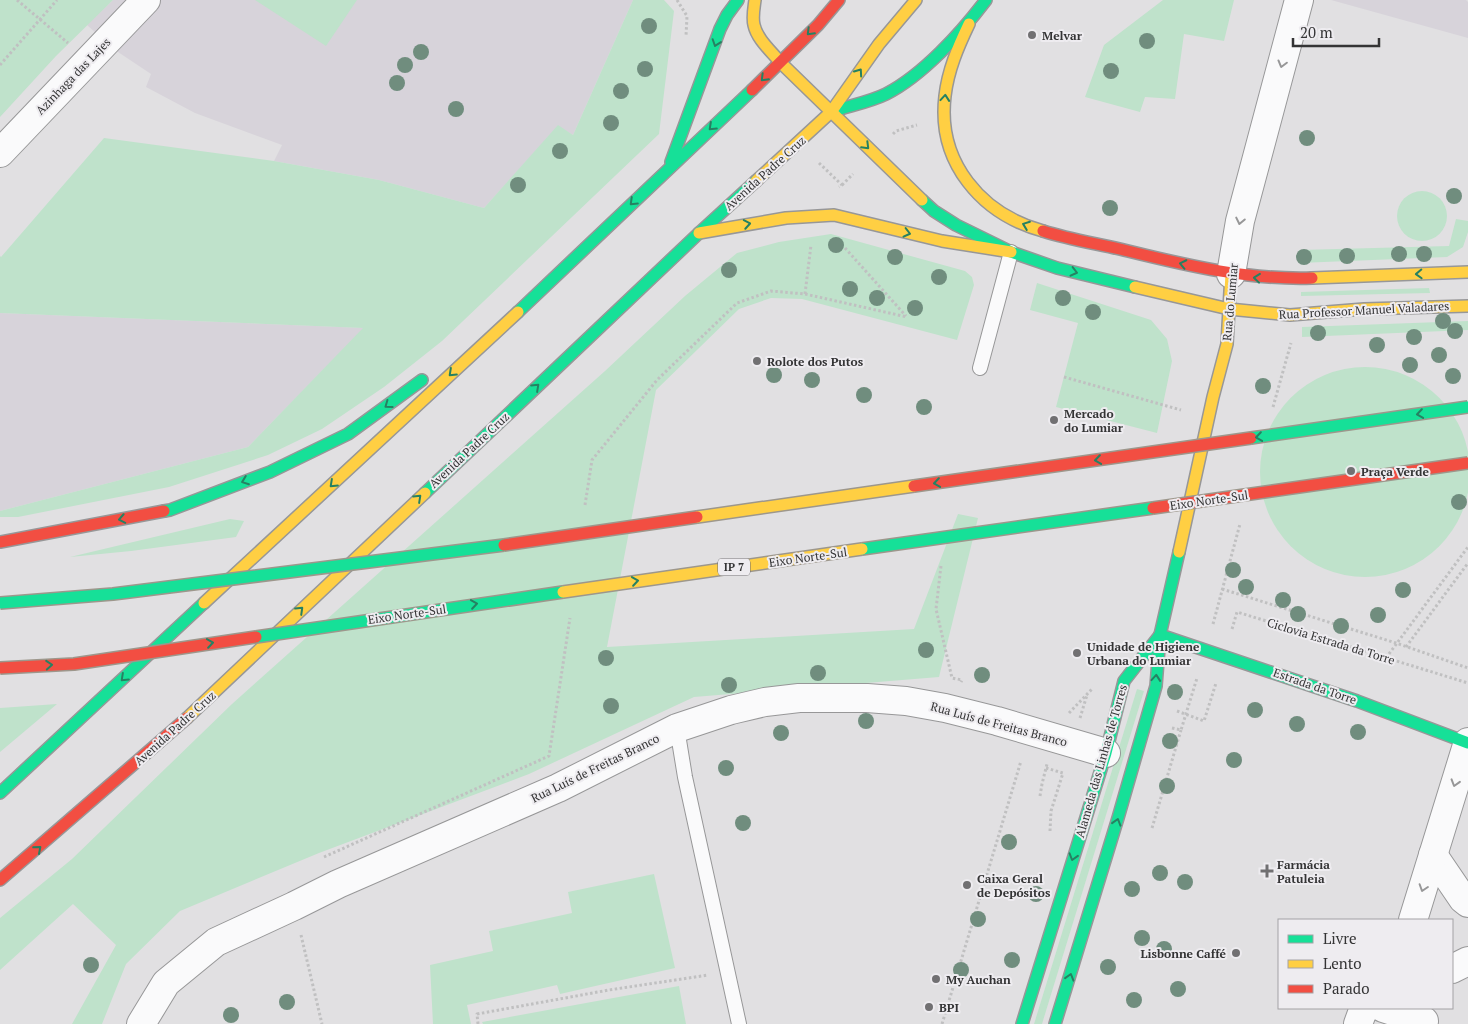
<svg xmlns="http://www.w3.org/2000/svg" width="1468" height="1024" font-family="'PT Serif',serif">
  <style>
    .built { fill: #d7d3da }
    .green { fill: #bfe2cb }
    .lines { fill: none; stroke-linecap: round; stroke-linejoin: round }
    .lane-casing { stroke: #979798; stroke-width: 16 }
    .street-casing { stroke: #979798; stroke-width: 30 }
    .fast-casing { stroke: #979798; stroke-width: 14 }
    .slow-casing { stroke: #979798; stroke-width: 14 }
    .jam-casing { stroke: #979798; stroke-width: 14 }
    .path { stroke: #c0c0c1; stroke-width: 3; stroke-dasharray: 2.5 2.5; stroke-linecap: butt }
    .lane { stroke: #fafafb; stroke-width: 14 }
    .street { stroke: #fafafb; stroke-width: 28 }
    .fast { stroke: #16e098; stroke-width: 11 }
    .slow { stroke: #ffcf43; stroke-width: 11 }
    .jam { stroke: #f24e42; stroke-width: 11 }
    .fast-bridge-casing { stroke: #9d978c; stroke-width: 14; stroke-linecap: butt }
    .slow-bridge-casing { stroke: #9d978c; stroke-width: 14; stroke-linecap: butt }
    .jam-bridge-casing { stroke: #9d978c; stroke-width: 14; stroke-linecap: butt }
    .fast-bridge { stroke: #16e098; stroke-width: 11 }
    .slow-bridge { stroke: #ffcf43; stroke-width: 11 }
    .jam-bridge { stroke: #f24e42; stroke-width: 11 }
    .tree { fill: #708d7e }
    .oneway { stroke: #268162 }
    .oneway2 { stroke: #979798 }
    .poi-dot { fill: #717072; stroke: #eeecf0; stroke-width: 2 }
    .labels { text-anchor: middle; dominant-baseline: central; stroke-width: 4; stroke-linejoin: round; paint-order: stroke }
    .shield { fill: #eeecf0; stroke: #6c6b6d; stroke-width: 1 }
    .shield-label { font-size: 11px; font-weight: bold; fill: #343435 }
    .poi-label { font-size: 12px; font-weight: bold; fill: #343435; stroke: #eeecf0; text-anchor: start }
    .street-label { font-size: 12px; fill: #343435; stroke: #eeecf0 }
  </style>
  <rect width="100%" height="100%" fill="#e1e0e2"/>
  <g class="built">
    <polygon points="113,0 633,0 573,135 558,126 484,208 379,180 274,161 282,145 195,113 146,87 151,74 115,50 87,25"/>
    <polygon points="1331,0 1466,0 1468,2 1468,38"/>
    <polygon points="0,313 171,320 364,328 248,447 0,511"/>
  </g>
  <g class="green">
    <polygon points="0,0 113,0 56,56 0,117"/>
    <polygon points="255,0 357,0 326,46"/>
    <polygon points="633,0 664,0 674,11 659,134 442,341 384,387 322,429 268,455 169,487 18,517 0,517 0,511 248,447 363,328 0,313 0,256 1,257 104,138 274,161 379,180 484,208 558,125 573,135"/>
    <polygon points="1163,0 1234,0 1224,41 1184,34 1175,99 1145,97 1140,112 1085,97 1104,45"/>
    <circle cx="1422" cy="216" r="25"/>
    <polygon points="1456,219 1468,221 1468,232 1463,247 1447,257 1299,263 1299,250 1449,246"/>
    <polygon points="831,234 965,271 972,277 974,285 957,340 802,299 771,298 739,309 656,390 607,647 914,629 958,514 978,518 939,677 694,697 529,774 319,853 180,911 126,964 102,1024 72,1024 116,945 73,904 0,970 0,918 72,859 232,704 605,371 685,296 737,253 779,242"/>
    <polygon points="1037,283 1151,320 1167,339 1172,361 1157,433 1056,407 1078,323 1030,310"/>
    <polygon points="1429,288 1430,293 1301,296 1301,292"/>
    <polygon points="1468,321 1468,330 1302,337 1302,327"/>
    <circle cx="1365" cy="472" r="105"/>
    <polygon points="230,519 244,521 236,537 131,551 70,557"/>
    <polygon points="1137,689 1144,691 1042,1024 1034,1024"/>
    <polygon points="57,704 0,752 0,708"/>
    <polygon points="654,874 675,968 560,994 557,985 467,1005 471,1024 433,1024 430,965 493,951 489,931 572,913 568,892"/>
    <polygon points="679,986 686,1024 483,1024 482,1022"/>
  </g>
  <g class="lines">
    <g class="lane-casing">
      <g id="lane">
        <polyline points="980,368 1011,252"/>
        <polyline points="677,728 685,777 739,1024"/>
      </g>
    </g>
    <g class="street-casing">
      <g id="street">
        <polyline points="0,153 146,0"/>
        <polyline points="1231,274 1240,221 1299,0"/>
        <polyline points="1433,855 1463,899 1468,903"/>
        <polyline points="1413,920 1468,742"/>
        <polyline points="1452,969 1468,961"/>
        <polyline points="1383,1008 1424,1021"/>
        <polyline points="141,1024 166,983 216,942 294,906 338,884 558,788 677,728 731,710 765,702 799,698 867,698 906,701 945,708 997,721 1106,753"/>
        <polyline points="1358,1024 1362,1013 1366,1008"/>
      </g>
    </g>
    <g class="fast-casing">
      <g id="fast">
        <path d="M831,112c17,-6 39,-10 55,-18 37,-19 75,-61 100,-94"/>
        <polyline points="671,162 720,29 727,15 738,0"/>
        <polyline points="922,200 934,211 956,225 1011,252 1057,268 1135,287"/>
        <polyline points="518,312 752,90"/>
        <polyline points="425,493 699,233 756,181"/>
        <polyline points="164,511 170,510 270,472 348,434 422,380"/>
        <polyline points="1160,635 1357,701 1468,743"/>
        <polyline points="0,793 204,603"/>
        <polyline points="1022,1024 1106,753 1124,681 1160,635"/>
        <polyline points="1055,1024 1118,818 1156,686 1160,635 1179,552"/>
      </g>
    </g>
    <g class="slow-casing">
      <g id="slow">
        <path d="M755,0c-1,8 -3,17 -1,25 3,14 17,26 26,37l142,138"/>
        <path d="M969,24c-11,23 -21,46 -24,72 -8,66 36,118 98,135"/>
        <polyline points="756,181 831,112 879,44 916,0"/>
        <polyline points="699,233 786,218 834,215 942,241 1011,252"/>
        <polyline points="1312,278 1468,272"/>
        <polyline points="1135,287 1229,309 1290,315 1364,309 1468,306"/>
        <polyline points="1179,552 1213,397 1227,344 1231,274"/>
        <polyline points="204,603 518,312"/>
        <polyline points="187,718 425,493"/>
      </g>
    </g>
    <g class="jam-casing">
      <g id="jam">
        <polyline points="752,90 818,25 839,0"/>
        <path d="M1043,231c28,9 57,13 85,20 61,15 121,29 184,27"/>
        <polyline points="0,542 164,511"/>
        <polyline points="0,880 187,718"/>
      </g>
    </g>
    <g class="path">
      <polyline points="17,0 68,43"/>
      <polyline points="677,0 687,16 686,36"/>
      <polyline points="0,65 57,0"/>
      <polyline points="893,134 896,131 917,125"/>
      <polyline points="819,163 842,185 839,187"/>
      <polyline points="842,185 853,174"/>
      <polyline points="845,248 906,316"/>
      <polyline points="805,294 811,245"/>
      <polyline points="1064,377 1181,410"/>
      <polyline points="1273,407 1291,343"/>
      <polyline points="585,505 592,460 657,380 737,303 771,291 805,294 907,317"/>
      <polyline points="941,566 936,609 952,678 962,680 961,682"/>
      <polyline points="1222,589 1396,643 1468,668"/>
      <polyline points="1213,624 1240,524"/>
      <polyline points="1232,629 1237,612 1468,683"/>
      <polyline points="1406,647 1468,563"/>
      <polyline points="1386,658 1468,547"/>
      <polyline points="1177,711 1204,721 1216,683"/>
      <polyline points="1069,713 1092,689"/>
      <polyline points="1080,718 1087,695"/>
      <polyline points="1172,728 1181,730 1197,678"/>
      <polyline points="1046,768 1063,773 1064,771"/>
      <polyline points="1040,796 1042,784 1047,764"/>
      <polyline points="1152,828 1181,730"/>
      <polyline points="1050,831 1051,811 1063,773"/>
      <polyline points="324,857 549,756 570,618"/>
      <polyline points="301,935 322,1024"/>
      <polyline points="478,1024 477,1014 609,990 708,975"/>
      <polyline points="942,1024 1021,761"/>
    </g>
    <use href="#lane" class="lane"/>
    <use href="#street" class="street"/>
    <use href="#fast" class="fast"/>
    <use href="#slow" class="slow"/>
    <use href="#jam" class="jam"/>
    <g class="fast-bridge-casing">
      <g id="fast-bridge">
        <polyline points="1251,438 1468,407"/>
        <polyline points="862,549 1153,508"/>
        <polyline points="0,603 113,594 504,545"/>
        <polyline points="256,637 563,592"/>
      </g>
    </g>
    <g class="slow-bridge-casing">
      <g id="slow-bridge">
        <polyline points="697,517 914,486"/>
        <polyline points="563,592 862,549"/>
      </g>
    </g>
    <g class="jam-bridge-casing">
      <g id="jam-bridge">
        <polyline points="914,486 1251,438"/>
        <polyline points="1153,508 1468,463"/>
        <polyline points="504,545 697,517"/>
        <polyline points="0,668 74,664 256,637"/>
      </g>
    </g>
    <use href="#fast-bridge" class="fast-bridge"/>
    <use href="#slow-bridge" class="slow-bridge"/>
    <use href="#jam-bridge" class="jam-bridge"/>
  </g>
  <g class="tree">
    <circle cx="649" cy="26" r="8"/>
    <circle cx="1147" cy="41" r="8"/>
    <circle cx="421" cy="52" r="8"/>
    <circle cx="405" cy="65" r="8"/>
    <circle cx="645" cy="69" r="8"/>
    <circle cx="1111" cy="71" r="8"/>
    <circle cx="397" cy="83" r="8"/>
    <circle cx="621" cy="91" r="8"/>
    <circle cx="456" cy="109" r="8"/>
    <circle cx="611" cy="123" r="8"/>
    <circle cx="1307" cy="138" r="8"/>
    <circle cx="560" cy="151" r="8"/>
    <circle cx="518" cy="185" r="8"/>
    <circle cx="1454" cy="196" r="8"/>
    <circle cx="1110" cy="208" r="8"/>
    <circle cx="836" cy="245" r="8"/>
    <circle cx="1399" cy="254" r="8"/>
    <circle cx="1424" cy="254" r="8"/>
    <circle cx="1347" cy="256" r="8"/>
    <circle cx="895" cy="257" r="8"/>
    <circle cx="1304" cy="257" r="8"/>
    <circle cx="729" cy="270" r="8"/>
    <circle cx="939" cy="277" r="8"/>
    <circle cx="850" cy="289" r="8"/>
    <circle cx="877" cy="298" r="8"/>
    <circle cx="1063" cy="298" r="8"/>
    <circle cx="915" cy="308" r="8"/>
    <circle cx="1093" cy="312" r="8"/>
    <circle cx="1443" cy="321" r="8"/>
    <circle cx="1455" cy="331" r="8"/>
    <circle cx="1318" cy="333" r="8"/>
    <circle cx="1414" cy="337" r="8"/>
    <circle cx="1377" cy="345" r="8"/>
    <circle cx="1439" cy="355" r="8"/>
    <circle cx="1410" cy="365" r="8"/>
    <circle cx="774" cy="375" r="8"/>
    <circle cx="1453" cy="376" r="8"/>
    <circle cx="812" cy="380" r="8"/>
    <circle cx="1263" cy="386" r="8"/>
    <circle cx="864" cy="395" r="8"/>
    <circle cx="924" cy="407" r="8"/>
    <circle cx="1459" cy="502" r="8"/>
    <circle cx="1233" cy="570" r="8"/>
    <circle cx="1246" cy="587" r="8"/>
    <circle cx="1403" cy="590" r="8"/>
    <circle cx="1283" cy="600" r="8"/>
    <circle cx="1298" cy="614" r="8"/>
    <circle cx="1378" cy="615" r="8"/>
    <circle cx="1341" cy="626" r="8"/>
    <circle cx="926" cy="650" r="8"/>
    <circle cx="606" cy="658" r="8"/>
    <circle cx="818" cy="673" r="8"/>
    <circle cx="982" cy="675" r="8"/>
    <circle cx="729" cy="685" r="8"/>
    <circle cx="1175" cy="692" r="8"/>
    <circle cx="611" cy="706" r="8"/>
    <circle cx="1255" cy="710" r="8"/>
    <circle cx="866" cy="721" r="8"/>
    <circle cx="1297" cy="724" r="8"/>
    <circle cx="1358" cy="732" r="8"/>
    <circle cx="781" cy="733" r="8"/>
    <circle cx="1170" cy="741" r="8"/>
    <circle cx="1234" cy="760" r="8"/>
    <circle cx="726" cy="768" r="8"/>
    <circle cx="1167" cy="786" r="8"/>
    <circle cx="743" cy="823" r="8"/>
    <circle cx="1009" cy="842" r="8"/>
    <circle cx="1160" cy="873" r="8"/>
    <circle cx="1185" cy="882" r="8"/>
    <circle cx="1132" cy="889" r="8"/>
    <circle cx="1036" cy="894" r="8"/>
    <circle cx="978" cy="919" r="8"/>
    <circle cx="1142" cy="938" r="8"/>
    <circle cx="1164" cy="949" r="8"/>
    <circle cx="1012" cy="960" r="8"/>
    <circle cx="91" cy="965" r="8"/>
    <circle cx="1108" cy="967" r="8"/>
    <circle cx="961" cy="970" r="8"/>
    <circle cx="1178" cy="989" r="8"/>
    <circle cx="1134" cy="1000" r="8"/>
    <circle cx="287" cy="1002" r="8"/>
    <circle cx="231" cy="1015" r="8"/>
  </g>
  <defs><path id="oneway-chevron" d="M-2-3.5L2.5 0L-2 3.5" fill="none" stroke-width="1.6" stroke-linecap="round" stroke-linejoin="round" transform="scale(1.25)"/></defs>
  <g class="oneway">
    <use href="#oneway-chevron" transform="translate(810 32) rotate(135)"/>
    <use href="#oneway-chevron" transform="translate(716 43) rotate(109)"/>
    <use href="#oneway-chevron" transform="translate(859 72) rotate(-55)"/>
    <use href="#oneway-chevron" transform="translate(764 78) rotate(135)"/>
    <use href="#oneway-chevron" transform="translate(945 98) rotate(-85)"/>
    <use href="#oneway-chevron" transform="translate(712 127) rotate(137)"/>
    <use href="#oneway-chevron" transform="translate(866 146) rotate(45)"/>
    <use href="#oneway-chevron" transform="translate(633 202) rotate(136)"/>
    <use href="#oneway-chevron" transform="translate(747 224) rotate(-10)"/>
    <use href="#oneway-chevron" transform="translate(1026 225) rotate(-159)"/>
    <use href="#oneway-chevron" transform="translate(907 233) rotate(14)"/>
    <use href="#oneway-chevron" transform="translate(1183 264) rotate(-168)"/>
    <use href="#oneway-chevron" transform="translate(1074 272) rotate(14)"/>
    <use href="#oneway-chevron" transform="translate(1419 274) rotate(178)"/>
    <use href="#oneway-chevron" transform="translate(1257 278) rotate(-174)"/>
    <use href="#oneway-chevron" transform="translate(452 373) rotate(137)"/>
    <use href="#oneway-chevron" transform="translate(536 387) rotate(-43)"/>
    <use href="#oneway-chevron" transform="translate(388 405) rotate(144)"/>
    <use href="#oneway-chevron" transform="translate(1420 414) rotate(172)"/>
    <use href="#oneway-chevron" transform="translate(1259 437) rotate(172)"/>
    <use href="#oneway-chevron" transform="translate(1098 460) rotate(172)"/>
    <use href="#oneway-chevron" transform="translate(245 481) rotate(159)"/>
    <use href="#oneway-chevron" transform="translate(937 483) rotate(172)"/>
    <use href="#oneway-chevron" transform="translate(333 484) rotate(137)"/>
    <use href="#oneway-chevron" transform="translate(418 498) rotate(-43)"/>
    <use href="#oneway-chevron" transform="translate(122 519) rotate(169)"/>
    <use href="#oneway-chevron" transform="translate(635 581) rotate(-8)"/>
    <use href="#oneway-chevron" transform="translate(474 604) rotate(-8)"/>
    <use href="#oneway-chevron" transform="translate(300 610) rotate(-44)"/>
    <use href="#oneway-chevron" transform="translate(210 643) rotate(-8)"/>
    <use href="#oneway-chevron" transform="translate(49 665) rotate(-4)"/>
    <use href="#oneway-chevron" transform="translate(124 678) rotate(137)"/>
    <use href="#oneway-chevron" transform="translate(1156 678) rotate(-85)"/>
    <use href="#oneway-chevron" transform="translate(1117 822) rotate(-73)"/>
    <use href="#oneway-chevron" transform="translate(38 849) rotate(-41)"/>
    <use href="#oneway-chevron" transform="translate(1073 857) rotate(107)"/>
    <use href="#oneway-chevron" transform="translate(1070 977) rotate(-73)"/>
  </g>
  <g class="oneway2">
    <use href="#oneway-chevron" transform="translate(1282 64) rotate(105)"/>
    <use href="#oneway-chevron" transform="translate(1240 221) rotate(102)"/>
    <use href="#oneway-chevron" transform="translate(1455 783) rotate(107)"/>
    <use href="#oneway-chevron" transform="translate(1423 888) rotate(108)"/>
  </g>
  <g class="poi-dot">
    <circle cx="1032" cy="35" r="5"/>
    <circle cx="757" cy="361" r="5"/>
    <circle cx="1054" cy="420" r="5"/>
    <circle cx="1351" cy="471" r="5"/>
    <circle cx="1077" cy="653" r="5"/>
    <path d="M1264.5 863.5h5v5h5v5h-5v5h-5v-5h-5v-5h5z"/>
    <circle cx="967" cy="885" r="5"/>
    <circle cx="1236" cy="953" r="5"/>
    <circle cx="936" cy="979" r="5"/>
    <circle cx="929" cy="1007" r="5"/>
  </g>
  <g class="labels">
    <rect class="shield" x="718" y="558.5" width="32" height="17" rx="4"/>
    <g class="shield-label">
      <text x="734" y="567">IP 7</text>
    </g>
    <g class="poi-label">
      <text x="1042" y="35">Melvar</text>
      <text x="767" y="361">Rolote dos Putos</text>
      <text x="1064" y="413">Mercado<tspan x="1064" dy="14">do Lumiar</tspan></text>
      <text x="1361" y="471">Praça Verde</text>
      <text x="1087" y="646">Unidade de Higiene<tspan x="1087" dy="14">Urbana do Lumiar</tspan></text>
      <text x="1277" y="864">Farmácia<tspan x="1277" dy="14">Patuleia</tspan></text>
      <text x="977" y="878">Caixa Geral<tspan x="977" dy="14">de Depósitos</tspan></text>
      <text x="1226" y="953" text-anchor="end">Lisbonne Caffé</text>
      <text x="946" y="979">My Auchan</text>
      <text x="939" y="1007">BPI</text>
    </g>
    <g class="street-label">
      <text transform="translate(73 76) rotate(-46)">Azinhaga das Lajes</text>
      <text transform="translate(765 173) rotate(-42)">Avenida Padre Cruz</text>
      <text transform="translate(1230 302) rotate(-85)">Rua do Lumiar</text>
      <text transform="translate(1364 310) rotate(-3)">Rua Professor Manuel Valadares</text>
      <text transform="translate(469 450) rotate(-43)">Avenida Padre Cruz</text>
      <text transform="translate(1209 500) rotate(-8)">Eixo Norte-Sul</text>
      <text transform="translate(808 557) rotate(-8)">Eixo Norte-Sul</text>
      <text transform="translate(407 614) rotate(-8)">Eixo Norte-Sul</text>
      <text transform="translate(1331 641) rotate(17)">Ciclovia Estrada da Torre</text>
      <text transform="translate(1315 686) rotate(19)">Estrada da Torre</text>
      <text transform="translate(999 724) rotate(15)">Rua Luís de Freitas Branco</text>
      <text transform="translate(175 728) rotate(-42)">Avenida Padre Cruz</text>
      <text transform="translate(1101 761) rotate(-74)">Alameda das Linhas de Torres</text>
      <text transform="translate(595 768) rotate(-26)">Rua Luís de Freitas Branco</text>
    </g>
  </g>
  <rect x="1278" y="919" width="175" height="90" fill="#eeecf0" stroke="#a4a2a5"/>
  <rect x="1288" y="935" width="25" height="8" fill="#16e098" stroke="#a4a2a5"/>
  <text x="1323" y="944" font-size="15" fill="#343435">Livre</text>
  <rect x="1288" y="960" width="25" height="8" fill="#ffcf43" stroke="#a4a2a5"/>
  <text x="1323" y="969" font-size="15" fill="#343435">Lento</text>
  <rect x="1288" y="985" width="25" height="8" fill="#f24e42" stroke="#a4a2a5"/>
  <text x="1323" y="994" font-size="15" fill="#343435">Parado</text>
  <path d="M1293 38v8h86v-8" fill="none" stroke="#343435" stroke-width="2.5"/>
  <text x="1300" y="38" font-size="15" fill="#343435" stroke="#eeecf0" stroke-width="4" paint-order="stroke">20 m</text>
</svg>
